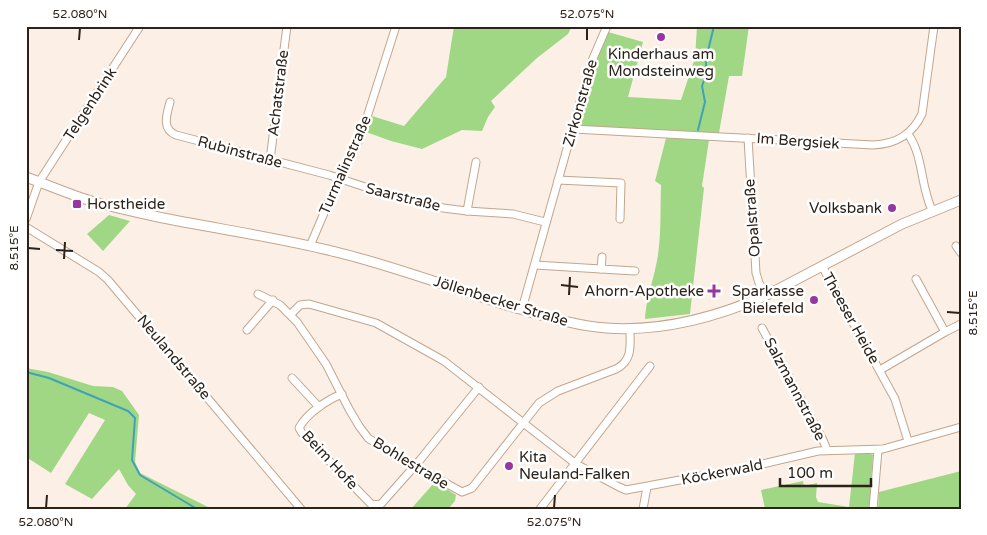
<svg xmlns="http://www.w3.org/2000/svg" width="987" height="535" font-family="'Varela Round',sans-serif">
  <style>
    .green { fill: #9fd784 }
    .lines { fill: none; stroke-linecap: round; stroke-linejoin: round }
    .stream { stroke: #41a1b9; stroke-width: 2 }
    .minor-casing { stroke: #c2a58e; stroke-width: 9 }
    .major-casing { stroke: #c2a58e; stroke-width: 11 }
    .minor { stroke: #fff; stroke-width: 7 }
    .major { stroke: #fff; stroke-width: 9 }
    .ticks { fill: none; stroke: #2d2219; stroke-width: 2 }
    .poi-dot { fill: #96369e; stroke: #fff; stroke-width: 2 }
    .labels { text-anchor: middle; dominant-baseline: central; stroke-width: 5; stroke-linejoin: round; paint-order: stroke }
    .poi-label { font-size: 15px; fill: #2d2219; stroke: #fff; text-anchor: end }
    .street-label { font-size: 15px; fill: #2d2219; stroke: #fff }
    .neatline { fill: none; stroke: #2d2219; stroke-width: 2 }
    .ticks-label { font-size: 12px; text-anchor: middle; fill: #2d2219 }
  </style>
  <rect width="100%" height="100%" fill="#fcf0e6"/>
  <g class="green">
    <polygon points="454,26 572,26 568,34 537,58 491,101 495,107 488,117 482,131 462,130 422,149 391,141 366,132 372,116 404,126 446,77"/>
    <polygon points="697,26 749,26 742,76 729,76 719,133 581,127 577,123 595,60 608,32 643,42 628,97 681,100 695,58"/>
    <path d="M666,138l43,2 -7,46 2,2 -14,126 -45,5c1,-19 6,-31 10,-49 7,-28 5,-57 6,-85l-6,-4z"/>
    <polygon points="109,215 130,221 103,251 87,234"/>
    <polygon points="26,368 48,372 93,386 113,387 122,391 139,415 135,462 140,473 212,509 125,509 136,494 128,485 119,469 92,499 65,484 105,420 89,413 51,473 26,457"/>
    <polygon points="855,453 869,453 873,455 869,509 765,509 761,490 803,481 804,486 817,483 816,497 818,502 849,507"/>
    <polygon points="961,471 961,509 878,509 879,492"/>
    <polygon points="434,483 437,483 456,495 455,501 448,509 411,509"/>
  </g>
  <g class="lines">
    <g class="stream">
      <polyline points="698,130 705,102 702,86 706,75 706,59 714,26"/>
      <polyline points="26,372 49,378 128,411 135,418 132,460 140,475 197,509"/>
    </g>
    <g class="minor-casing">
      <g id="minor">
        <path d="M170,102c-3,12 -9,27 6,33l153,40 42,14 72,19 24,3 46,3 32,8"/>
        <path d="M573,129l300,16c23,-1 39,-10 49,-31l12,-88"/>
        <path d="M908,134c16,23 12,51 24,76"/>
        <polyline points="748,138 756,273 759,283 767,295"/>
        <polyline points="270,160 287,26"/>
        <polyline points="558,180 621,183 620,219"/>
        <polyline points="467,211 476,162"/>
        <polyline points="26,219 39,182 140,26"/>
        <polyline points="26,227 99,272 108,280 301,509"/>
        <polyline points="310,246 330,199 361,136 396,26"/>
        <polyline points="956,246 961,253"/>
        <polyline points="602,257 601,269 635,271"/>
        <polyline points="535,265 601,269"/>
        <polyline points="822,266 895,399 908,441"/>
        <path d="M258,294l22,11 17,17 29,42 23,45 10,17 9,12 21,14 73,40 10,-4 67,-85 19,-12 58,-22c17,-9 14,-23 14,-40"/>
        <polyline points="522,309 591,63 607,26"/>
        <polyline points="291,314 300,305 309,304 376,323 444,361 576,464 619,487 626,490 750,467 818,451 883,449 961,427"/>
        <polyline points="762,328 823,440 827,450"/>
        <polyline points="247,330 273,300"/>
        <polyline points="945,332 961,324"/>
        <polyline points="880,370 945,332 916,279"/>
        <polyline points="292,378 319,407"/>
        <path d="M342,394c-15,6 -35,19 -43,34l3,5 70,72 9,-1 39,-44 59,-73"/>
        <polyline points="540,509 650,366"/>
        <polyline points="643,509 647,487"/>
        <polyline points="873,509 878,450"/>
      </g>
    </g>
    <g class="major-casing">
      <path id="major" d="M26,177c22,8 43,17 65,24 82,23 167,31 249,52 60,15 117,37 176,55 29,8 60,18 90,20 55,4 111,-11 161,-33l135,-71 59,-24"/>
    </g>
    <use href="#minor" class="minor"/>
    <use href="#major" class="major"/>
  </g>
  <path class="ticks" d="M79,40l1,-12M587,40v-12M28,248l12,1M56,250l17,1M64,259l1,-17M561,285l17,2M569,295l1,-18M947,312l13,1M46,508l1,-13M554,508l1,-13"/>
  <g class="poi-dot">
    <circle cx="661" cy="37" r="5"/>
    <rect x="72" y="199" width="10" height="10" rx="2.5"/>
    <circle cx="892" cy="208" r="5"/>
    <path d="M711.5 283.5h5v5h5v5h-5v5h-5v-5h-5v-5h5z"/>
    <circle cx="814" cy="300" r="5"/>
    <circle cx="509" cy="466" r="5"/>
  </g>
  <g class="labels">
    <g class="poi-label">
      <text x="661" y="54" text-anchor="middle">Kinderhaus am<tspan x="661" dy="17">Mondsteinweg</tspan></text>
      <text x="87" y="204" text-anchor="start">Horstheide</text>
      <text x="882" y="208">Volksbank</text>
      <text x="704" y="291">Ahorn-Apotheke</text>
      <text x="804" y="291">Sparkasse<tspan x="804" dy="17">Bielefeld</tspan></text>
      <text x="519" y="457" text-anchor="start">Kita<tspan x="519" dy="17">Neuland-Falken</tspan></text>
    </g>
    <g class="street-label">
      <text transform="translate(278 93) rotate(-83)">Achatstraße</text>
      <text transform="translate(580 103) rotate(-74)">Zirkonstraße</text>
      <text transform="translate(90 104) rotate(-57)">Telgenbrink</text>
      <text transform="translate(798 141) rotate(4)">Im Bergsiek</text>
      <text transform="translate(240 152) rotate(15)">Rubinstraße</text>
      <text transform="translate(345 165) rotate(-66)">Turmalinstraße</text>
      <text transform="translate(403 197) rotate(14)">Saarstraße</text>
      <text transform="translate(752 218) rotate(-94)">Opalstraße</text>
      <text transform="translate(501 301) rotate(17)">Jöllenbecker Straße</text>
      <text transform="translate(851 318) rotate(61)">Theeser Heide</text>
      <text transform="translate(174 357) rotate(50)">Neulandstraße</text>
      <text transform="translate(795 389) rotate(62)">Salzmannstraße</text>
      <text transform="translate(330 460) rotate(47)">Beim Hofe</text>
      <text transform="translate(411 463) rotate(31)">Bohlestraße</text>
      <text transform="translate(722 472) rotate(-11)">Köckerwald</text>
    </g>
  </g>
  <rect width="987" height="535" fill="none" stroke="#ffffff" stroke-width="55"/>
  <path d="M780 478v8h91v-8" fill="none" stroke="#2d2219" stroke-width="2.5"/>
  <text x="787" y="478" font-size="15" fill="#2d2219" stroke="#ffffff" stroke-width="4" paint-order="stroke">100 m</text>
  <rect x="28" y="28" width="932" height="480" class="neatline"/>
  <g class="ticks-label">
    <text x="80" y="18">52.080°N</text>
    <text x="587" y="18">52.075°N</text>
    <text transform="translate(14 248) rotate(-90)" y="4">8.515°E</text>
    <text transform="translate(973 313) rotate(-90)" y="4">8.515°E</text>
    <text x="46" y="526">52.080°N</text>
    <text x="554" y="526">52.075°N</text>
  </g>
</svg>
